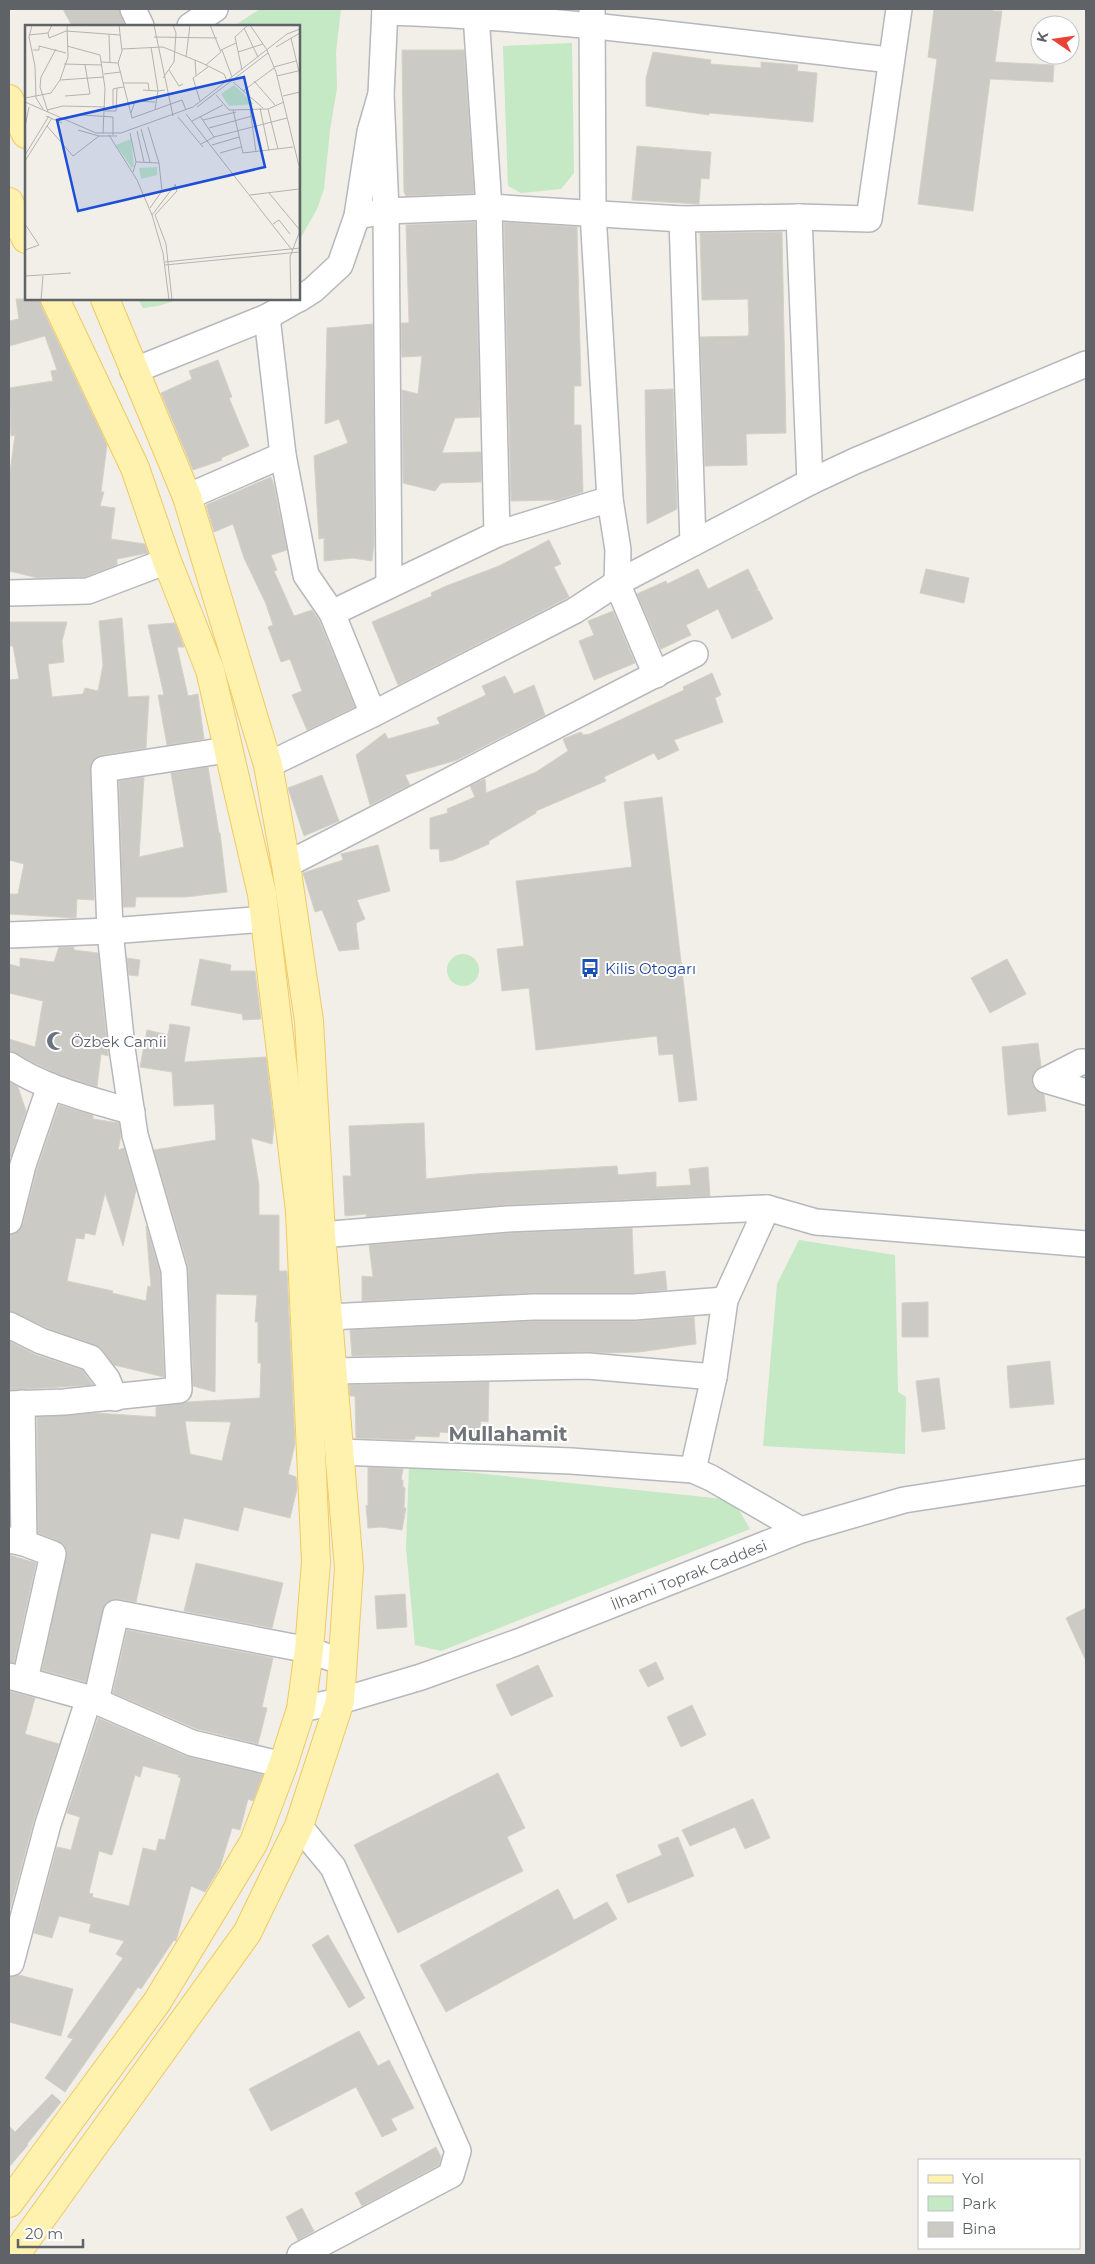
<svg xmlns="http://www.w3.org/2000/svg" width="1095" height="2264" font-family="Montserrat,sans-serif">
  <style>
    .green { fill: #c5e8c5 }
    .building { fill: #cccac5; stroke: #d6d1c6; fill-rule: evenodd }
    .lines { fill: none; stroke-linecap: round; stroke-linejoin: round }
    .minor-casing { stroke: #b5b8bc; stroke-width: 28 }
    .major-casing { stroke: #f2c960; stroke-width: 30 }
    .minor { stroke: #fff; stroke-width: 25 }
    .major { stroke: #fff2af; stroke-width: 28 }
    .labels { text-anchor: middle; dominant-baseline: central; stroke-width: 4; stroke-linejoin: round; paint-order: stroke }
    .transit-label { font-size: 15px; fill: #164399; stroke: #fff; text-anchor: start }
    .worship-label { font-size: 15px; fill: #5b616d; stroke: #fff; text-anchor: start }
    .street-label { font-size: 15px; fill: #5f6368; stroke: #fff }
    .district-label { font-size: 20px; font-weight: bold; fill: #70757a; stroke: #fff }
    .inset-road { fill: none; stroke: #b3b3b1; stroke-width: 1 }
    .view { fill: #1d4ed8; fill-opacity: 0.15; stroke: #1d4ed8; stroke-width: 2.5 }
    .inset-edge { fill: none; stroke: #5f6368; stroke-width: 2.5 }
  </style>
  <rect width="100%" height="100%" fill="#f1efe8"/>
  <g class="green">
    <polygon points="260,9 341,9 336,52 337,88 330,130 324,189 317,209 299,241 299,26 234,26"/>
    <polygon points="572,43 574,173 561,189 521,193 508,186 503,46"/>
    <polygon points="138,299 181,299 158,306 143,308"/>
    <circle cx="463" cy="970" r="16"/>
    <polygon points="799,1240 895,1255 898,1392 906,1397 905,1454 763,1446 777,1284"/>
    <polygon points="409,1466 733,1500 750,1529 441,1651 415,1645 406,1548"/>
  </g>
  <g class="building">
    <polygon points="63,9 119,9 125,26 72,26"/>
    <polygon points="934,9 993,9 993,11 1002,11 995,62 1054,65 1053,82 990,79 973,211 918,204 937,59 928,57"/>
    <polygon points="402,50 464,50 474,193 406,196 404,192"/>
    <polygon points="653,52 711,60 710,64 761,68 761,62 798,65 797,71 817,73 813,122 709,113 709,115 646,106 646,78"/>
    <polygon points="637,146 711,152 709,179 701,178 699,204 632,200"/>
    <polygon points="475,222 480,417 455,418 442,453 481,452 481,482 441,483 435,491 403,483 402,390 418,394 422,356 402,357 401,323 409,323 406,225"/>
    <polygon points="504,222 577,227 581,386 574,386 574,425 581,425 583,492 558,500 511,501"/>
    <polygon points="782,232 786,433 746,434 747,465 705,466 700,337 748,336 749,332 748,299 702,300 700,233"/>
    <polygon points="16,299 40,299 41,306 107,445 101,492 104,492 100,506 115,508 111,539 145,544 148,553 117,559 117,565 85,577 38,578 9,571 9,480 15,435 11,436 9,388 53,381 51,371 57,370 45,336 9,346 9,321 19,319"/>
    <polygon points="373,324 374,544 372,561 353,558 324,561 324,538 319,539 314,456 348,443 339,419 325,424 327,328"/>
    <polygon points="218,360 232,397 229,398 249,446 221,458 222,460 193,470 161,393 192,379 189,371"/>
    <polygon points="673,389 677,509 647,524 645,390"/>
    <polygon points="271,477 274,486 287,550 271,555 277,570 274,571 294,616 312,610 319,620 355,707 307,730 292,695 302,691 290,659 281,662 268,627 273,625 266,604 244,558 233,524 214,532 206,505"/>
    <polygon points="549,540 561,564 554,567 569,597 398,685 372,622 432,596 431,593 446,586 499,566"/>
    <polygon points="698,569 708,589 748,569 758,589 755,590 759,591 773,619 732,639 718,609 686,625 691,635 661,649 637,594 666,581 667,584"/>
    <polygon points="926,569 969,578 964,603 920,593"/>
    <polygon points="613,611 635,663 594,680 579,641 594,635 588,621"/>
    <polygon points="122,618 128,697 149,696 146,748 102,755 95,758 91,763 94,900 77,899 76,918 9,914 9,894 18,894 24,864 9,860 9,680 19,679 13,646 9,646 10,622 67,622 62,641 64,662 48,664 52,697 83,694 85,688 98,691 103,665 99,621"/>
    <polygon points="175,623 184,647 177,647 188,696 198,694 204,739 167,745 158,695 164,695 148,625"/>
    <polygon points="712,673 721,695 715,698 723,722 674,740 679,750 658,760 654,753 604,777 606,781 536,811 536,813 489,841 489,844 453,860 440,862 439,849 430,849 430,818 448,813 447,809 475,797 470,786 485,779 486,793 536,772 568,751 563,739 581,732 583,735 590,734 684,690 683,687"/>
    <polygon points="505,676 514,694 534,685 545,715 457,760 405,775 410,785 370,805 356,755 385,733 388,739 440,724 437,718 486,695 482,686"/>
    <polygon points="208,767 219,833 220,833 227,892 186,897 136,897 135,907 123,907 119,781 144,777 139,857 184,847 171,773"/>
    <polygon points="322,775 339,821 304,836 288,788"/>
    <polygon points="662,797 697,1100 679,1102 673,1054 659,1055 657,1036 536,1050 529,988 502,991 497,949 524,946 516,881 632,867 624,802"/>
    <polygon points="378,845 390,891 357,900 365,919 356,923 359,949 339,951 322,910 315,912 303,873 343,860 341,854"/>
    <polygon points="59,947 74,947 74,950 98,953 108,1054 108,1056 101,1054 97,1087 58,1074 9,1051 9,1039 35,1047 43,1001 9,993 9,964 20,967 20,958 54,962"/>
    <polygon points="127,958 140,960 138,976 129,975"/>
    <polygon points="200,959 231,965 230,971 255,971 261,1019 243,1020 242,1014 191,1005"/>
    <polygon points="1007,959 1026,994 990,1013 971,978"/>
    <path d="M170,1024l20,3 -6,35 82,-5 8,69 -2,18 -21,-6 8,47v30h20v56h8l8,173 -7,30 8,3 1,12 -7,29 -46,-11 -6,24 -54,-13 -5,21 -28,-6 -15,69 -18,-3 -7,1 -6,4 -19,78 -44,-12 25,-119 -3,-6 -6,-4 -20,-8 -1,-116 59,-4 60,4v-10l30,-5 74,-4 1,-35h-3v-41h-3l2,-27 -41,-1 -1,98 -22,-6 -5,-120 -34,-116 62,-10 -2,-36 -40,2 -2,-34 -32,-5 7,-37 21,5zM185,1421l46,1 -9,39 -32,-7z"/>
    <polygon points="1038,1043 1041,1066 1034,1073 1032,1083 1036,1090 1044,1094 1046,1111 1008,1115 1002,1047"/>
    <polygon points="9,1082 18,1087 26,1111 11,1157 9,1156"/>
    <polygon points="59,1105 93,1115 93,1119 119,1123 121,1136 118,1150 124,1148 136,1190 123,1246 105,1193 95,1235 85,1233 84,1239 76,1238 67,1281 113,1291 112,1293 146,1301 148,1286 151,1287 146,1226 160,1272 164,1377 114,1365 102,1349 96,1345 47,1328 9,1311 9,1235 19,1231 23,1224 37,1169"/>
    <polygon points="424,1123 426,1179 475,1174 617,1166 618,1175 656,1172 656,1187 691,1185 689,1169 708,1167 710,1196 506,1205 366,1217 366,1214 345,1216 343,1176 351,1176 349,1126"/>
    <polygon points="632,1228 634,1275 665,1271 667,1290 633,1293 532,1293 362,1301 362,1276 373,1277 369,1245 508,1233"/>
    <polygon points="928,1302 928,1337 902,1337 902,1303"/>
    <polygon points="694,1317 696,1344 639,1352 609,1353 588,1352 352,1356 350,1330 533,1321 635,1321"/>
    <polygon points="9,1341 36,1355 82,1370 93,1385 9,1390"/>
    <polygon points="1050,1361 1054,1404 1010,1408 1007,1366"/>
    <polygon points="939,1378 945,1429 922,1432 916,1381"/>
    <polygon points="489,1382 488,1422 481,1421 479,1436 440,1432 439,1437 415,1436 415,1439 409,1440 356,1438 355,1396 350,1396 349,1385"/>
    <polygon points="368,1467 403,1469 401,1480 403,1480 403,1487 405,1488 404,1508 406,1508 402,1530 381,1527 368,1528 366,1506 368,1505"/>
    <polygon points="9,1555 36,1563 14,1663 9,1662"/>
    <polygon points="196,1563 283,1583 272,1628 184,1611"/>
    <polygon points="405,1594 407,1627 377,1629 375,1596"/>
    <polygon points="1086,1608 1086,1661 1066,1618"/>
    <polygon points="127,1630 273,1658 262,1707 267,1708 258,1744 197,1729 113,1693"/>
    <polygon points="656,1662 664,1679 648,1687 639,1670"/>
    <polygon points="538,1665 553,1696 511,1716 496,1685"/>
    <polygon points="9,1691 35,1698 25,1734 59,1744 34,1820 10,1909 9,1909"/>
    <polygon points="692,1705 706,1735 681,1747 667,1717"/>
    <path d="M98,1718l88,38 77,19 -10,26 -5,-2 -8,31 -8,-2 -12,39 -15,25 -14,-6 -15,55 -2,-1 -33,49 -3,-2 -73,105 -20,-14 28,-39 -6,-2 56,-79 -7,-4 8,-13 -35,-9 2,-8 -32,-8 -7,22 -18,-5 23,-86 14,3 9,-33 -13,-4zM143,1766l36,9 -1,2 3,1 -16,62 -6,-1 -3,12 -13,-3 -14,58 -37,-9 1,-3 -4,-1 10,-42 13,4 23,-80 5,2z"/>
    <polygon points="498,1773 525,1828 507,1837 523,1871 398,1933 354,1845"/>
    <polygon points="753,1799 770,1838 745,1849 735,1827 690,1846 682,1830"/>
    <polygon points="678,1837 694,1876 628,1903 616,1875 662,1855 658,1845"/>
    <polygon points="558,1889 574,1920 607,1902 617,1919 446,2012 420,1965"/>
    <polygon points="328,1935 365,1998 349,2008 312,1945"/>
    <polygon points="19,1975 73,1989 61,2036 9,2022 9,1977"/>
    <polygon points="359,2031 378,2066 389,2060 414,2108 391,2119 397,2130 382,2137 356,2087 271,2131 249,2089"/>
    <polygon points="52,2094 61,2102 27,2144 28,2145 9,2167 9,2126 15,2132"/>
    <polygon points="436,2147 441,2157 439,2165 362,2206 355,2193"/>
    <polygon points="302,2208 314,2231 298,2240 286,2217"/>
  </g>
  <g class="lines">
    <g class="minor-casing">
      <g id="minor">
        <polyline points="133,9 141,26"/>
        <polyline points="592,9 593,213 610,499 618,550 617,583 656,675"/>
        <path d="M385,12c170,5 338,29 506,48"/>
        <polyline points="476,15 489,207 497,534"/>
        <polyline points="190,26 215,9"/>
        <polyline points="381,94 386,211 389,585"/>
        <polyline points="357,216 386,211 489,207 682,219 799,217 869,219 899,9"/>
        <polyline points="799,217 810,482"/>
        <polyline points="682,219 693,543"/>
        <polyline points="299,299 313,290 340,265 357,216 370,132 381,94 385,9"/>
        <polyline points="267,317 283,455 306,575 332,613 373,714"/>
        <polyline points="133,371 267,317 298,299"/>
        <polyline points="187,497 283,455"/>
        <polyline points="9,593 88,591 167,561"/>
        <polyline points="332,613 497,534 610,499"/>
        <polyline points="268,765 373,714 574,611 617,583 810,482 855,461 1086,364"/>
        <polyline points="286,865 695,654"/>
        <polyline points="9,935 110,931 265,919"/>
        <path d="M9,1065c36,24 81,34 123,47"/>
        <polyline points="1046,1080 1081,1062 1086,1062"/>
        <polyline points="1046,1080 1086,1092"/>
        <polyline points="9,1221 23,1165 50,1086"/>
        <polyline points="321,1235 507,1219 767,1208 816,1222 1086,1244"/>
        <polyline points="328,1317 533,1307 634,1307 725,1300"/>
        <polyline points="9,1325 41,1341 91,1358 107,1379 115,1398"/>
        <polyline points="334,1371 588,1366 714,1377"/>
        <polyline points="22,1403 24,1543"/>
        <polyline points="9,1404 64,1402 179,1390 174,1270 135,1135 122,1048 110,931 104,769 227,750"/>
        <polyline points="340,1452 571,1461 693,1470 711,1478 801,1530"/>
        <polyline points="693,1470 714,1377 725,1300 767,1208"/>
        <polyline points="9,1540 24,1543 53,1554 25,1680"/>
        <polyline points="9,1676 89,1698 192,1743 283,1765"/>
        <path id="s1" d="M301,1709l39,-8 81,-24 97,-35 283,-112 103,-30 182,-28"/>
        <polyline points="299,1826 333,1867 458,2151 451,2175 300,2255"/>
        <polyline points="11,1963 48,1824 89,1698 97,1697 116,1613 309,1650 342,1662"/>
      </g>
    </g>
    <g class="major-casing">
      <g id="major">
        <polyline points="9,99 26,134"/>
        <polyline points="9,202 26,239"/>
        <polyline points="9,2203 157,2002 254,1842 283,1765 301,1709 309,1650 316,1562 300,1211 262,894 210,670 167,561 135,468 55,299"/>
        <polyline points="15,2255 247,1933 299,1826 340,1701 349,1568 321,1235 309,1021 286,865 268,765 187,497 105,299"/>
      </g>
    </g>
    <use href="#minor" class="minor"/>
    <use href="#major" class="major"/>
  </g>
  <defs>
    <g id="bus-bare" transform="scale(1.5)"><path d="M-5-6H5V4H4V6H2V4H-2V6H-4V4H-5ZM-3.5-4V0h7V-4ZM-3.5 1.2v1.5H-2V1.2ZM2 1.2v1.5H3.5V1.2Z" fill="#1a4fb4" stroke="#fff" stroke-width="2.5" paint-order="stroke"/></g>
    <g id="mosque-bare" transform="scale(1.5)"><path d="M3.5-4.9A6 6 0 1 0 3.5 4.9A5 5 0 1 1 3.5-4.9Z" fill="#6b7280" stroke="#fff" stroke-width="2.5" paint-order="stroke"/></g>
  </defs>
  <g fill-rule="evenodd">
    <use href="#bus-bare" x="590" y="968"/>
    <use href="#mosque-bare" x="56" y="1041"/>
  </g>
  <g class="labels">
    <g class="transit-label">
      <text x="605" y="968">Kilis Otogarı</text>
    </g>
    <g class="worship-label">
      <text x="71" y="1041">Özbek Camii</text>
    </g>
    <g class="street-label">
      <text stroke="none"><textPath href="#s1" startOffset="411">İlhami Toprak Caddesi</textPath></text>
    </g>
    <g class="district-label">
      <text x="508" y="1434">Mullahamit</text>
    </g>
  </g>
  <g transform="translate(25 25)">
    <rect width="275" height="275" fill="#f1efe8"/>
    <path d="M209,60l20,19h1l-26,2 -8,-12zM106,114l3,27 -2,2 -16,-23zM132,142v8l-16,4 -2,-11z" fill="#c5e8c5"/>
    <path class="inset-road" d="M7,0l-3,12 6,29 1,32 7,11M94,0l3,26 -4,12 14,55 50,-18 4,10M129,0l19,91M225,0l17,25 9,22 24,98M219,3l14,29M23,8l1,5 17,-7 54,4M4,10l19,-2 4,-8M84,10l1,28M129,12l63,1M266,13l9,38M42,21l33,9 5,33 -2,45M251,22l24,-14M97,24l41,-2 39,16 22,11 3,7M8,25h6v-4l27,7M196,25l15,-7M197,25l10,27M213,27l25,-8M161,32l4,-32M170,35l1,15M76,37l17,1M39,39l38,1M181,40l15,-13 -11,-27M249,42l22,-6M144,45l10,16 4,-2M217,45l-7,-33 13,-12M79,49l17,-2M252,51l21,-5M138,53l11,-16 2,-29 -3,-8M35,55l44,-3M229,56l21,24M208,57l30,26M98,58h25l1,7M118,65l15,1 -7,-44M218,66l31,-23M191,70l13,15 39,-1 16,-7M40,71l25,-2 -5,-29M258,71l17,-4M0,73l26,-5 9,-13 8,-23 -1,-32M175,76l-7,-23 15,-11M0,77l71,31h25l72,-26 94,-73 13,-5M92,82h-4v-18l4,-1M172,82l71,-54M235,83l9,43M130,84l3,-18 7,-1M225,84l6,43M243,84l10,40M22,85l16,-4 42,1M208,85l10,43 50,-6M80,86h11l1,-23 7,-1M23,87l-8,-25 1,-10 15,-28M106,88l4,-12 20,1M161,89l106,136M57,90l31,2v18M21,91l16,7M175,91l14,21M153,92l25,30M178,95l33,-8M167,96l31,-16M22,101l26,30 26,-20M0,102l4,-20M123,102l11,36 3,28 -12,17M184,103l43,-12M116,104l9,33M53,105l21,6h18M112,106l7,31M105,108l6,29 -3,10M84,110l28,45 15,35M176,119l13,-7 73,-19M187,120l27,-8M195,128l21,-6M0,130l24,-39M0,136l27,-43M111,137l23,1M244,168l30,36M225,170l49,-6M0,199l14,21 -14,5M248,199l6,-4 11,14M140,237l135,-14M140,240l135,-13M0,251l46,-3M16,275l2,-24M144,275l-6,-47 -11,-38 23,-30M147,275l-6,-56 -11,-29 22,-24 -2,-7M266,275l-1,-43 9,-24v-65"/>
    <path class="view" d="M219,52l21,90 -187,44 -21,-91z"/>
    <rect width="275" height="275" class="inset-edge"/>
  </g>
  <rect width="1095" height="2264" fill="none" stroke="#5f6368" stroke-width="20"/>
  <rect x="918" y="2159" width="162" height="90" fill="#ffffff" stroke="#bfc1c3"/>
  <rect x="928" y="2175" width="25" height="8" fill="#fff2af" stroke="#bfc1c3"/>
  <text x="962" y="2184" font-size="15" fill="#5f6368">Yol</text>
  <rect x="928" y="2196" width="25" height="15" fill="#c5e8c5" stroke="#bfc1c3"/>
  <text x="962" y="2209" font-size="15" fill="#5f6368">Park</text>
  <rect x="928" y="2222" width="25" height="15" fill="#cccac5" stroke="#bfc1c3"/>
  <text x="962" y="2234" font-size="15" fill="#5f6368">Bina</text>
  <g transform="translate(1055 40) rotate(283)"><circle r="24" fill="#ffffff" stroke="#bfc1c3"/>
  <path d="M0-4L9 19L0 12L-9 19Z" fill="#ea4335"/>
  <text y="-8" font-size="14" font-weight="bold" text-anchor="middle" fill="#5f6368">K</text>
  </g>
  <path d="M18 2239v8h65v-8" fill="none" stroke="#5f6368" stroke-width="2.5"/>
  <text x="25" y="2239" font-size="15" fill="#5f6368" stroke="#ffffff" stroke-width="4" paint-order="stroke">20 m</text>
</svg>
